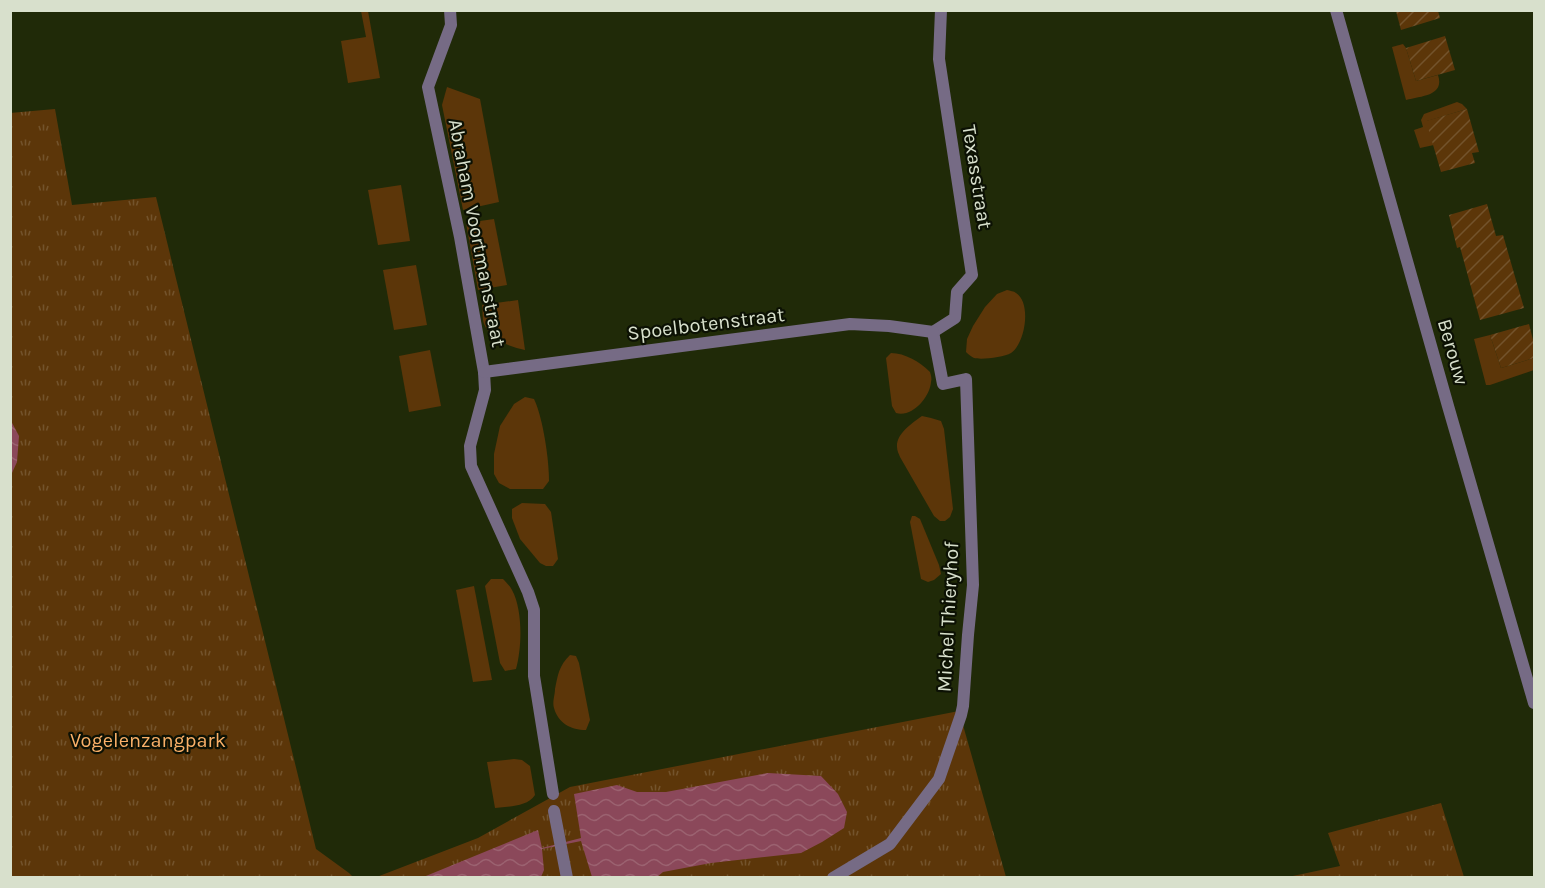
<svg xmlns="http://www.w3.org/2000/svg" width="1545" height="888" font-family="Karla,sans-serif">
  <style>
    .grass { fill: #5c3609 }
    .park { fill: url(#park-tufts) }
    .garden { fill: url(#garden-furrows) }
    .water { fill: url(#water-waves) }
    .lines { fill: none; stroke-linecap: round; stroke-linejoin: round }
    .minor { stroke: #766b85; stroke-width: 12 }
    .labels { text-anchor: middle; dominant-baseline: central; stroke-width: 4.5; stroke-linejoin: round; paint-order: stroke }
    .street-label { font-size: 20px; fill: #d8e0cc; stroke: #0c1104 }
    .park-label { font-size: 20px; fill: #fab068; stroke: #0c1104 }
  </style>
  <defs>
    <pattern id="park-tufts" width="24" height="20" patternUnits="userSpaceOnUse" patternTransform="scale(1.5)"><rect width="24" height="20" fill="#5c3609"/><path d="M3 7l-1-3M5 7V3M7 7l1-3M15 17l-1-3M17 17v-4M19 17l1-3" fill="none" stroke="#73532c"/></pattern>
    <pattern id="garden-furrows" width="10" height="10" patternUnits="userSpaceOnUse" patternTransform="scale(1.5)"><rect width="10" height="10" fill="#5c3609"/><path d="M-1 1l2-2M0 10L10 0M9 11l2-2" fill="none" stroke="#73532c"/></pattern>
    <pattern id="water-waves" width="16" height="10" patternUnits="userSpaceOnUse" patternTransform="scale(1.5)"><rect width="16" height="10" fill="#8b485a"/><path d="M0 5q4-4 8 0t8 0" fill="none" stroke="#9b6270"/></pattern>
  </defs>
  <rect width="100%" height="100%" fill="#202a08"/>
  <g class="grass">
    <polygon points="361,11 368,11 380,78 348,83 341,41 366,37"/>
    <path d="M1403,44l3,4 10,33 22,-6c7,21 -17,21 -32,25l-14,-53z"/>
    <polygon points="447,87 480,99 499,202 463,210 442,105"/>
    <polygon points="1457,102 1462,104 1467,109 1427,121 1434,145 1420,148 1414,130 1423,127 1421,120 1424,114"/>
    <polygon points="401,185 410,241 378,245 368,190"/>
    <polygon points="494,219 507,285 478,290 466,223"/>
    <polygon points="416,265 427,325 394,330 383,270"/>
    <path d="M1007,290c3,1 7,1 9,3 16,10 9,51 -5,60 -7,4 -29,7 -37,5 -2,-1 -6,-4 -8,-6l1,-13 6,-13 12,-19 12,-13z"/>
    <path d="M518,300l7,50c-15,-3 -34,-10 -41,-26 -2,-5 -1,-13 -2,-19z"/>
    <polygon points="1490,335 1501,368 1534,358 1534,370 1490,385 1486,385 1474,339"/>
    <polygon points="430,350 441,406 409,412 399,356"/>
    <path d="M891,353c14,0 29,9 39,19 1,3 2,7 1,10 -1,15 -19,36 -35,31l-4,-7 -6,-48z"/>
    <path d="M525,397l9,2c9,19 15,60 15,82l-6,8h-33l-11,-6 -5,-9v-20l6,-28 14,-22z"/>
    <path d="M922,416l9,2 10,3 3,8 9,80 -3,8 -5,4h-5l-6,-5 -34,-59c-1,-3 -3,-6 -3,-10 -1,-13 15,-24 25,-31z"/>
    <polygon points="522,503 545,504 551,512 558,559 553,566 546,566 540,563 520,539 512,518 512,509"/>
    <polygon points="912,516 915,516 920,519 939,565 941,574 934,580 928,582 921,579 910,522"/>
    <path d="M491,579h12c3,3 7,7 9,11 11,20 10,58 4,79l-11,2 -5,-8 -15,-77z"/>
    <polygon points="474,586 492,680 473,682 456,590"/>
    <path d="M570,655l6,1 3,7 11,57 -4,10c-15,0 -28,-7 -32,-22 -2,-6 1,-13 1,-19 3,-15 4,-23 15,-34z"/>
    <path d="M514,759l8,1 8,6 5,29c-8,12 -25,11 -40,13l-8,-46z"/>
  </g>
  <g class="park">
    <polygon points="55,109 72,205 156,197 316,849 349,873 353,877 11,877 10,113"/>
    <polygon points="959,711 1006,877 374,878 478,838 570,787"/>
    <polygon points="1441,803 1464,877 1288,877 1340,866 1328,833"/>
  </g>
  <g class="garden">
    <polygon points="1396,11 1438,11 1440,18 1401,30"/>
    <polygon points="1445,36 1455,70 1416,81 1406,48"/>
    <polygon points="1467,109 1479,152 1472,153 1475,163 1441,172 1426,121"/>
    <polygon points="1487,204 1496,236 1503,235 1524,308 1480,320 1460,247 1457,248 1449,215"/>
    <polygon points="1529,324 1534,344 1534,358 1501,368 1490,335"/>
  </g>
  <g class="water">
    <polygon points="10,419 19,436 17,462 11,475"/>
    <polygon points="768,773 821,776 838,794 847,812 844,828 822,842 801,853 711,863 663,872 657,877 592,877 581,841 542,849 544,870 541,877 421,878 538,830 542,848 581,838 574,794 617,785 637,792 666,792"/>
  </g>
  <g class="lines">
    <g class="minor">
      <polyline points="450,10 451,25 428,87 460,237 484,372 485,390 470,446 471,466 528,592 534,610 534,676 553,794"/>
      <polyline points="1336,10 1448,406 1534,703"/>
      <polyline points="933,332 955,318 957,292 972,275 939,59 941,10"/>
      <polyline points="484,372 850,324 889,326 933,332"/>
      <polyline points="554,811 567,878"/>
      <polyline points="833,878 890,844 939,779 961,715 963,706 968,635 973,585 966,379 943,384 933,332"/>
    </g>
  </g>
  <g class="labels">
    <g class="street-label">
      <text transform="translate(977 177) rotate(81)">Texasstraat</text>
      <text transform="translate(477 233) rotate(79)">Abraham Voortmanstraat</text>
      <text transform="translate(706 324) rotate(-7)">Spoelbotenstraat</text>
      <text transform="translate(1453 352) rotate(74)">Berouw</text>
      <text transform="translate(948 617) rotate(-87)">Michel Thieryhof</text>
    </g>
    <g class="park-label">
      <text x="148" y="740">Vogelenzangpark</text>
    </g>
  </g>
  <rect width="1545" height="888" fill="none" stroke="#d8e0cc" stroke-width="24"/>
</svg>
